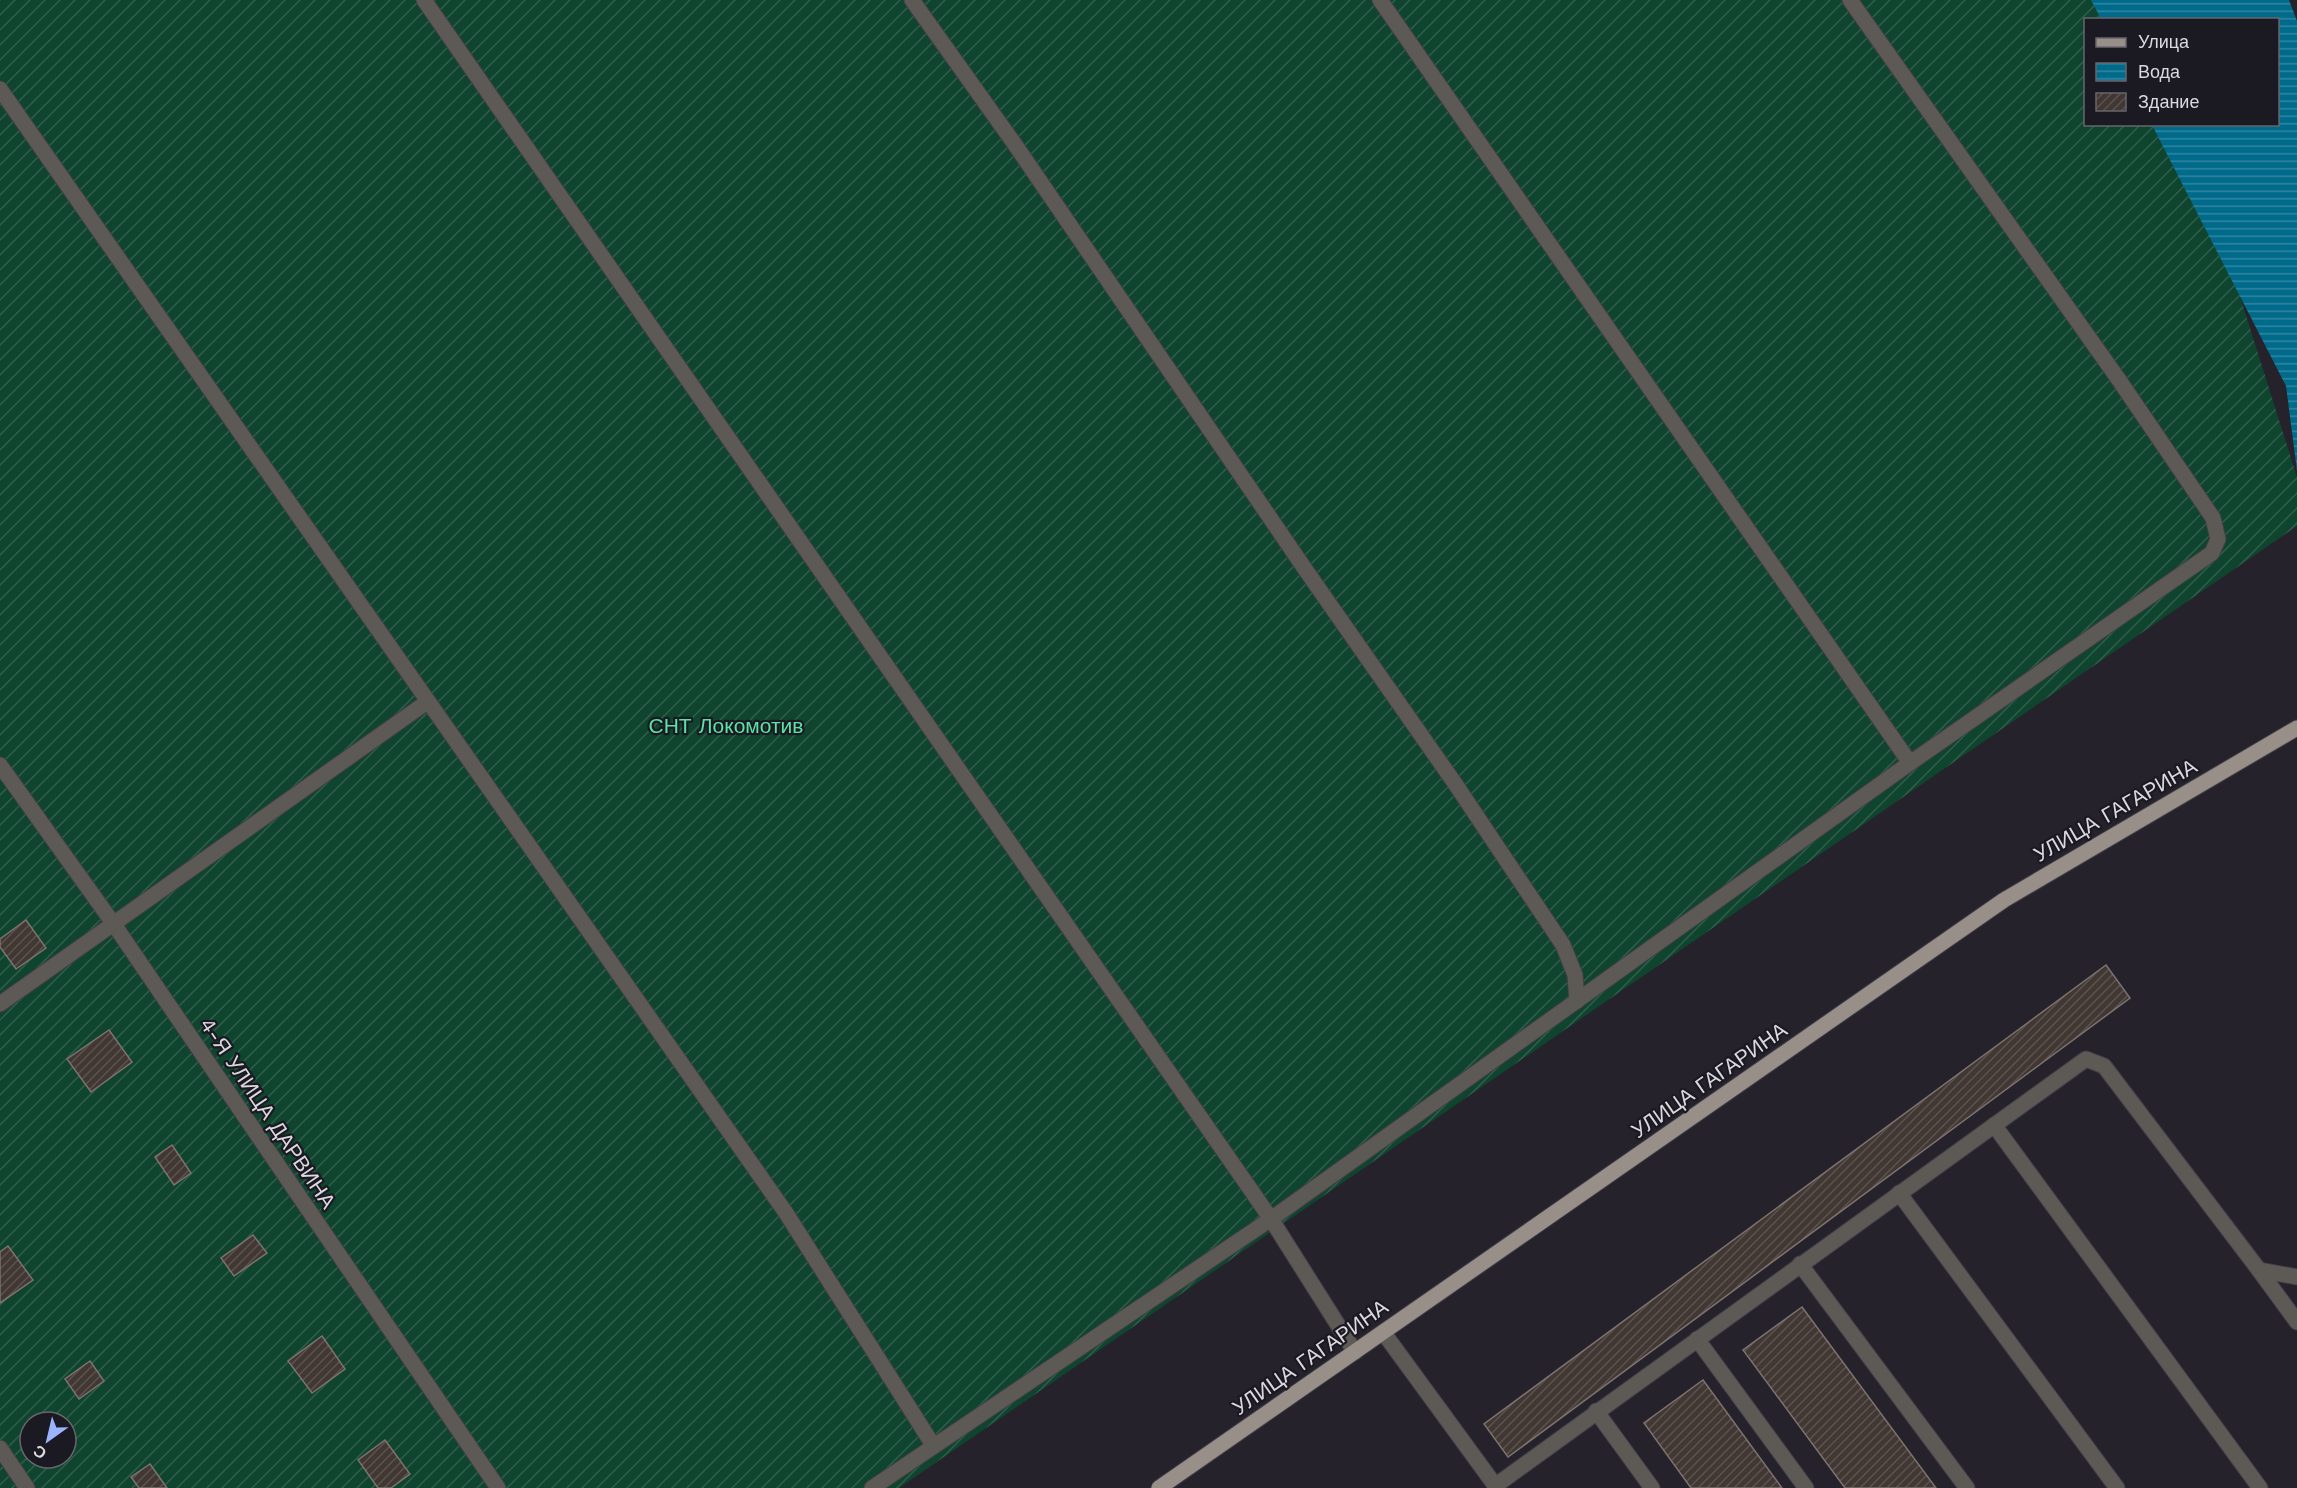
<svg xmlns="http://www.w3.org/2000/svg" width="2297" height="1488" font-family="'Work Sans',sans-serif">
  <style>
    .garden { fill: url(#garden-furrows); fill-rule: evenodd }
    .water { fill: url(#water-rules) }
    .building { fill: url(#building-hatch); stroke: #7e726e; stroke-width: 1.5 }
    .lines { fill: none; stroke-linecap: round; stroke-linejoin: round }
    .minor-casing { stroke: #423f48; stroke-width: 17 }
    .major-casing { stroke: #423f48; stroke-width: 17 }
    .minor { stroke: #5d5a56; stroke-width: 15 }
    .major { stroke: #978f88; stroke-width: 15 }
    .labels { text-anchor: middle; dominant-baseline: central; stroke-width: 4.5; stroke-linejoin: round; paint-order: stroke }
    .park-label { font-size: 21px; fill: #59e3a6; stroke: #1b1921 }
    .street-label { font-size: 21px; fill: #dbd9df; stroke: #1b1921 }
  </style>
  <defs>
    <pattern id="garden-furrows" width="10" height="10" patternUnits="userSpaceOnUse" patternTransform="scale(1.5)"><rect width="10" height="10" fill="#0f442e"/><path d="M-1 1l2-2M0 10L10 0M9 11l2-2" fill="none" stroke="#315e4c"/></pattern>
    <pattern id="water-rules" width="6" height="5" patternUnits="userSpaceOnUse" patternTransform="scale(1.5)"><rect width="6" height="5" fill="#006a8b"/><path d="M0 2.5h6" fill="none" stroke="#3186a0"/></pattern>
    <pattern id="building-hatch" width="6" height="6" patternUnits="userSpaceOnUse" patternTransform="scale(1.5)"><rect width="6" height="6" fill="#413733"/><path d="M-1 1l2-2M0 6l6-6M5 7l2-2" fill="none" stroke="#5c5350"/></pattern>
  </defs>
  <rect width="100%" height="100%" fill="#25222b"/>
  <path class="garden" d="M0,0h2147l6,19 -67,1v104l100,1 111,352v49l-1398,962h-899zM30,1422h36v36h-36z"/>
  <polygon class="water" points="2091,0 2289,0 2297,21 2297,471 2286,386 2152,125 2278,124 2278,20 2101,19"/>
  <g class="building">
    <polygon points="26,920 46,948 16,969 0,947 0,939"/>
    <polygon points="2106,965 2130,998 1508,1457 1484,1424"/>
    <polygon points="109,1030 132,1062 91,1092 67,1059"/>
    <polygon points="172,1145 191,1173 174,1185 155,1157"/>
    <polygon points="253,1235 267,1253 234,1276 221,1258"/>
    <polygon points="8,1246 33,1280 0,1303 0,1252"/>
    <polygon points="1802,1307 1936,1488 1845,1488 1743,1350"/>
    <polygon points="322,1336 345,1369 312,1393 288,1361"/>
    <polygon points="90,1361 104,1381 79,1399 65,1379"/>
    <polygon points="1703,1380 1782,1488 1691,1488 1644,1423"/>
    <polygon points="385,1440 410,1474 391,1488 378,1488 358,1460"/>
    <polygon points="150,1464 167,1488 139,1488 131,1477"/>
  </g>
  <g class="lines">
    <g class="minor-casing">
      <g id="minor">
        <polyline points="424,0 1271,1219 1355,1352"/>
        <polyline points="912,0 1016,146 1305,569 1456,785 1563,945 1575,975 1577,1001"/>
        <polyline points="1380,0 1910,763"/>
        <polyline points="0,89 786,1213 933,1445"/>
        <polyline points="0,765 113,923 498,1488"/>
        <polyline points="0,1004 427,702"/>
        <polyline points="1994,1125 2260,1488"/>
        <polyline points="1899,1193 2117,1488"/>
        <polyline points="1800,1264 1967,1488"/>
        <polyline points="2259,1270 2297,1322"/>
        <polyline points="1383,1332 1497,1488"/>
        <polyline points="1697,1339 1806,1488"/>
        <polyline points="1596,1411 1652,1488"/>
        <polyline points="0,1448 27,1488"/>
        <polyline points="1495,1486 2086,1059 2104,1066 2259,1270 2297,1277"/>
        <polyline points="872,1488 1271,1219 1910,763 2212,553 2218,539 2213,518 2119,380 1850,0"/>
      </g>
    </g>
    <g class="major-casing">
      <polyline id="major" points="1159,1488 2004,900 2297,728"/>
    </g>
    <use href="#minor" class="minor"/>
    <use href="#major" class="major"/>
  </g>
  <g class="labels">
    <g class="park-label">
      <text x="726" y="725">СНТ Локомотив</text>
    </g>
    <g class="street-label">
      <text transform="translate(2115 810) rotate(-30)">УЛИЦА ГАГАРИНА</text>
      <text transform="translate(1709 1080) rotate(-35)">УЛИЦА ГАГАРИНА</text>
      <text transform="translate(268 1113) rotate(56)">4-Я УЛИЦА ДАРВИНА</text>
      <text transform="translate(1310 1357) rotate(-35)">УЛИЦА ГАГАРИНА</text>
    </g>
  </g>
  <rect x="2084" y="18" width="195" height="108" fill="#1b1921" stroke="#68666d" stroke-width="1.5"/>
  <rect x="2096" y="38" width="30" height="9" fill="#978f88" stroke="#68666d" stroke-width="1.5"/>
  <text x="2138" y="48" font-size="18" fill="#dbd9df">Улица</text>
  <rect x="2096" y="63" width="30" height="18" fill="url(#water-rules)" stroke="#68666d" stroke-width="1.5"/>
  <text x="2138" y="78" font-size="18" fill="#dbd9df">Вода</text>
  <rect x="2096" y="93" width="30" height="18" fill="url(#building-hatch)" stroke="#68666d" stroke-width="1.5"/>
  <text x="2138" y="108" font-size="18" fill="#dbd9df">Здание</text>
  <g transform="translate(48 1440) rotate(214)"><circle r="28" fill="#1b1921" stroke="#68666d" stroke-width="1.5"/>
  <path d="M0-4.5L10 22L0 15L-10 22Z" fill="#9bb4fd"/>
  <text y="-9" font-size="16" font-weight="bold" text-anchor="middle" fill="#dbd9df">С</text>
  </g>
</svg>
